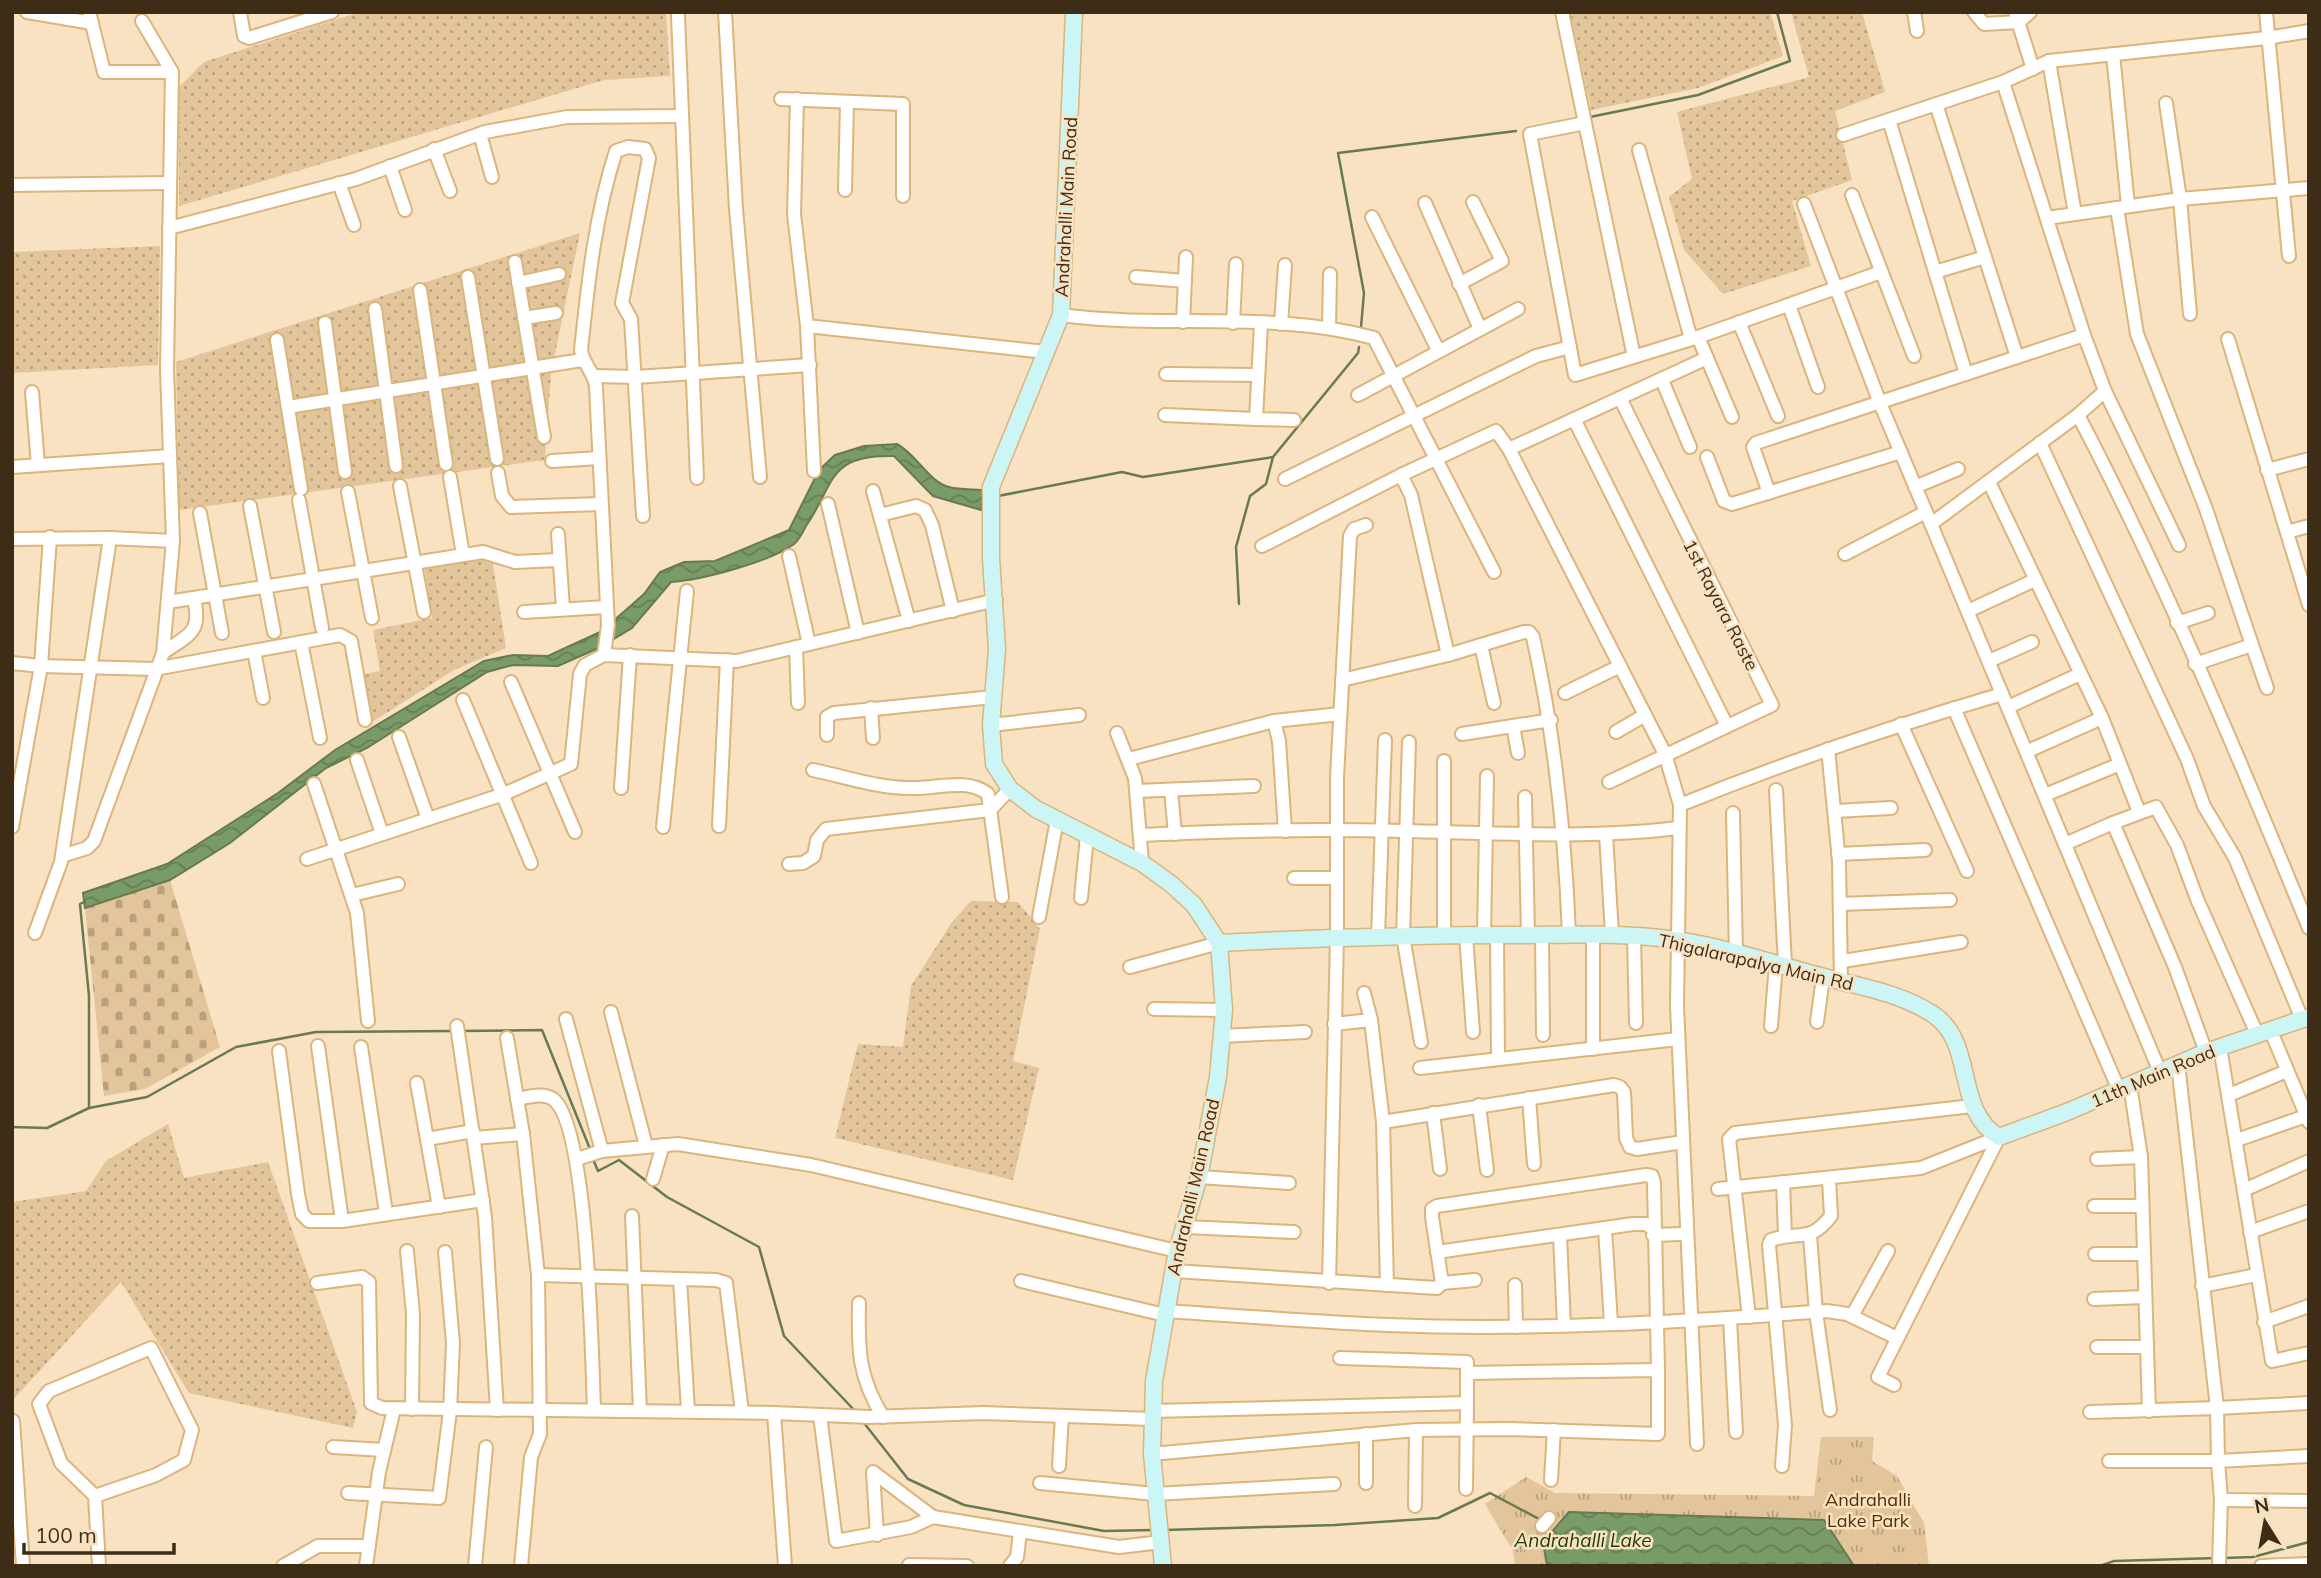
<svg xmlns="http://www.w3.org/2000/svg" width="2321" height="1578" font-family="Mulish,sans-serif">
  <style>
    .grass { fill: url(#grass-dots) }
    .cemetery { fill: url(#cemetery-stones) }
    .park { fill: url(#park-tufts) }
    .water { fill: url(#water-waves); stroke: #677a50; stroke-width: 2 }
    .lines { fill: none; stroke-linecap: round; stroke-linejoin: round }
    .stream { stroke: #677a50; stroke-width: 2.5 }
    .street-casing { stroke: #dbb47e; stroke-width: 16 }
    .secondary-casing { stroke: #dbb47e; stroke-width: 19 }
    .street { stroke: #fff; stroke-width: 12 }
    .secondary { stroke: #ccf5f5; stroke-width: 16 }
    .labels { text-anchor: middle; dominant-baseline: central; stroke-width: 5; stroke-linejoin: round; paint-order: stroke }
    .street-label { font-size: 18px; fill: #3d2d17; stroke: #f9e2c1 }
    .park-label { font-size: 18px; fill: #4b3105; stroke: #f9e2c1 }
    .water-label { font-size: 19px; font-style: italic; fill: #1b3c04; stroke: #f9e2c1 }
  </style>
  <defs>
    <pattern id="grass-dots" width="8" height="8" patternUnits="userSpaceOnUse" patternTransform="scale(1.75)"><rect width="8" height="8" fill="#e3c59c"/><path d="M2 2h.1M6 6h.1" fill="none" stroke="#b9a07e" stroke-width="1.8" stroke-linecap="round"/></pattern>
    <pattern id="cemetery-stones" width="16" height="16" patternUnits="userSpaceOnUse" patternTransform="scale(1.75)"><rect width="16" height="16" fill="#e3c59c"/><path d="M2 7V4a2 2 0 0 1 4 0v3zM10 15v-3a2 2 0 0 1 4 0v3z" fill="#b9a07e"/></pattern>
    <pattern id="park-tufts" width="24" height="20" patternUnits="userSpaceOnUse" patternTransform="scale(1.75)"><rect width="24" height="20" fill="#e3c59c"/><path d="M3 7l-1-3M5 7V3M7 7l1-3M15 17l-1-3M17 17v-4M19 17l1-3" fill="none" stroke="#b9a07e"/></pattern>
    <pattern id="water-waves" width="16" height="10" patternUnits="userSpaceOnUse" patternTransform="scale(1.75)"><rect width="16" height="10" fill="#799b68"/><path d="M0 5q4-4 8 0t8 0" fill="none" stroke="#647f55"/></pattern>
  </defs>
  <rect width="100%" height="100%" fill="#f9e2c1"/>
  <g class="grass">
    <polygon points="360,12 666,12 670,76 604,80 179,206 179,87 204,62"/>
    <polygon points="1570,12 1770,12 1783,56 1698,88 1591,110"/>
    <polygon points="1791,12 1862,12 1885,92 1835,111 1852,180 1792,201 1811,266 1723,294 1684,250 1669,197 1692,179 1677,112 1809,77"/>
    <polygon points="580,233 551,373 545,460 179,510 176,362"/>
    <polygon points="160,246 158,365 12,373 12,252"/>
    <polygon points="492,558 506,648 454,670 369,724 361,675 380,671 373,630 432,618 424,566"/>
    <polygon points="971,901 1018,902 1040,929 1013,1061 1039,1068 1013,1180 835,1138 858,1044 903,1047 911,986 952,922"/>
    <polygon points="168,1124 184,1178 268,1162 357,1412 353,1428 189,1393 121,1282 12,1401 12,1202 86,1191 106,1161"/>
  </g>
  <polygon class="cemetery" points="170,880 220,1047 145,1089 104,1096 85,908"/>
  <polygon class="park" points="1821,1437 1874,1437 1872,1461 1897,1476 1924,1523 1929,1566 1854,1566 1824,1520 1543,1542 1547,1566 1515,1566 1513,1551 1485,1504 1526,1477 1555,1493 1814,1496"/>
  <g class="water">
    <path d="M897,444c20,11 31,37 52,43 11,3 23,2 34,3l-2,20 -48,-14 -39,-40c-67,-2 -59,28 -88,70 -3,6 -7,14 -12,18 -24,18 -93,36 -123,38l-39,46 -20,12 -2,-16 34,-30 16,-22 24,-10 31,-1 74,-31 30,-60 16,-15 29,-9z"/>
    <polygon points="602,631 603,646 558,666 513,665 487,672 367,748 326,768 230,843 170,880 85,908 83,893 167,864 278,793 335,750 484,661 513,655 548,656"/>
    <polygon points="1569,1512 1824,1520 1854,1566 1547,1566 1543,1542"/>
  </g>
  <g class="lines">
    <g class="stream">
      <polyline points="1590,117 1698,95 1790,61 1777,12"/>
      <polyline points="1361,327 1364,293 1338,153 1516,131"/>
      <polyline points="998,496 1122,472 1143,477 1273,457"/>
      <polyline points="1239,604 1236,547 1250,496 1266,484 1273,457 1358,353 1359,347"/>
      <polyline points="460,1031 542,1030 590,1149"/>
      <polyline points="89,1108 147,1097 236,1047 316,1032 454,1031"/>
      <polyline points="12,1127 47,1128 89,1108 89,996 80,904 84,902"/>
      <polyline points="593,1159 598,1171 619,1160 667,1197 759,1247 784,1336 856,1412"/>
      <polyline points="864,1423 908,1479 964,1505 1104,1531 1154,1530"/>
      <polyline points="1164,1530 1335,1525 1438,1518 1490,1493 1541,1520"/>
      <polyline points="2223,1558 2253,1557 2309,1542"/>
      <polyline points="2100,1566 2114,1561 2217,1558"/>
    </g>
    <g class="street-casing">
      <g id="street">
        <polyline points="27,12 92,23"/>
        <polyline points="240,12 244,36 249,38 332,12"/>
        <polyline points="725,12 736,209 760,477"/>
        <polyline points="1562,12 1585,123"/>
        <polyline points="1914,12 1917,31"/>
        <polyline points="1974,12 1984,24 2019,22 2030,12"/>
        <polyline points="2015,12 2033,69"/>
        <polyline points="2266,12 2289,256"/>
        <polyline points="678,16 697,478"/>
        <polyline points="142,21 172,72"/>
        <polyline points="2113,54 2128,206"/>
        <polyline points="2049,61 2075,214"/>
        <polyline points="2003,82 2084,335"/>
        <polyline points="781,99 903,104 903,196"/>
        <polyline points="797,99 794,214 807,326 1045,352"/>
        <polyline points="2166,103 2180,199 2190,314"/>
        <polyline points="1936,104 2017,357"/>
        <polyline points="1889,120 1966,374"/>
        <polyline points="480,134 492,177"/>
        <polyline points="1843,135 2003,82 2049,61 2267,38 2309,31"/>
        <polyline points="434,149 450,191"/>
        <polyline points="1639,150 1691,339"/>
        <polyline points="390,166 405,210"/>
        <polyline points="339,183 354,225"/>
        <polyline points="12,185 170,183"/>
        <polyline points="845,190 847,102"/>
        <polyline points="1852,195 1914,356"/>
        <polyline points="1425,203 1480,329"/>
        <polyline points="1804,204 1880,403 1931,524"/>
        <polyline points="2117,208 2137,334 2206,509 2252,645 2195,664"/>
        <polyline points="1372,217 1438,350"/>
        <polyline points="2047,218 2180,199 2309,188"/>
        <polyline points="169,228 356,179 485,132 567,117 682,116"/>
        <polyline points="515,262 544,437"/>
        <polyline points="1935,272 1985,257"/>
        <polyline points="468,277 497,459"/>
        <polyline points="1136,277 1185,281"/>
        <polyline points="518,283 559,274"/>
        <polyline points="1459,284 1502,261 1473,202"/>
        <polyline points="420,290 446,464"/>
        <polyline points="1789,305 1818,387"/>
        <polyline points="375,309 396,466"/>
        <path d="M1061,315c103,14 212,-5 313,23l120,234"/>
        <polyline points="524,318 556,313"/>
        <polyline points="1183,322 1186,257"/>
        <polyline points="1739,322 1778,416"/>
        <polyline points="325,323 345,472"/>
        <polyline points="1233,323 1236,264"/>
        <polyline points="1261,324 1256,419 1294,420"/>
        <polyline points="1281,324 1285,265"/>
        <polyline points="807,326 814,471"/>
        <polyline points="1329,328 1330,274"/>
        <polyline points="2228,339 2309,605"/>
        <polyline points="277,340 301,489"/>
        <polyline points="1634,357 1585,123 1530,134 1575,375 1698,337"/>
        <polyline points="1166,374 1258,375"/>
        <polyline points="595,376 636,377 810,365"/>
        <polyline points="1662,380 1690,447"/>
        <polyline points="2105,391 2179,545"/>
        <polyline points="32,392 38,465"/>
        <polyline points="1358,395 1518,309"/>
        <polyline points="288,407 582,360"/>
        <polyline points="1165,415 1256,419"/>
        <polyline points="1732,417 1698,337 1881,272"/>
        <polyline points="1574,419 1726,724"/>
        <polyline points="2040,443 2187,759 2204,806 2235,858 2302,1019"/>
        <polyline points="1509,449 1665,754 1680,805 1677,1006 1697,1444"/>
        <polyline points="1707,457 1724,501 1732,504 1901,452"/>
        <polyline points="552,461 599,458"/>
        <polyline points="12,467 170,456 167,369 172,72 104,72 89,12"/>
        <polyline points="2267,470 2309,459"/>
        <polyline points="498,473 502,496 511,507 601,504"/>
        <polyline points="450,477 463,555"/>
        <polyline points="1285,479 1536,356 1570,347"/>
        <polyline points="1989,482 2102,718 2139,812"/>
        <polyline points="400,486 424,612"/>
        <polyline points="1915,487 1958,469"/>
        <polyline points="873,491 909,621"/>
        <polyline points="348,492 372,618"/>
        <polyline points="1769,493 1753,447 1756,443 2084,335 2105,391 2078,415"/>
        <polyline points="299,500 322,628"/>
        <polyline points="828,504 858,633"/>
        <polyline points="250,506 274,632"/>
        <polyline points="200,513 222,633"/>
        <polyline points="880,515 916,506 925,510 932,525 953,611"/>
        <polyline points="2287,532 2309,526"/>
        <polyline points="558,534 563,609"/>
        <polyline points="50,537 41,666 155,669 340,635 351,641 365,720"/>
        <polyline points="12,539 110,538"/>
        <polyline points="1262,546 1401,475"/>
        <polyline points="1845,554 1926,512"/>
        <polyline points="789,556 809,644"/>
        <polyline points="168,602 483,552 515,562 558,560"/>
        <polyline points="1968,611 2035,580"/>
        <polyline points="524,612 606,607"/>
        <polyline points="2177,623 2208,613"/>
        <polyline points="301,642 320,738"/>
        <polyline points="1481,645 1494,703"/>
        <polyline points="2252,645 2267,688"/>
        <polyline points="796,647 798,703"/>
        <polyline points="254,651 263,698"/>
        <path d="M163,653c26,-19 39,-19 31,-55"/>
        <path d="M604,655l4,-30 -12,-237c-1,-16 -13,-23 -15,-38 7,-67 14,-135 35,-199l12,-4 17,2 4,9 -27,145 9,16 12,197"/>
        <path d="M1448,655l76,-23h5l4,5c22,100 32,195 36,297"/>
        <polyline points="1989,661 2032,642"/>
        <polyline points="12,663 41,666 12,827"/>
        <polyline points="1342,680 1448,655 1411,495 1401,475 1496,431 1509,449 1707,358"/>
        <polyline points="511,682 575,832"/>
        <polyline points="1565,693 1620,666"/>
        <polyline points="463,700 531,863"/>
        <polyline points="2008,707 2080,674"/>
        <polyline points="871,708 873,738"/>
        <polyline points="1954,708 2119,1090"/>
        <polyline points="1274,721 1279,741 1285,831"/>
        <polyline points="1901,724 1967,871"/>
        <polyline points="991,725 1079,715"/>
        <polyline points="1513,726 1518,753"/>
        <polyline points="1616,732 1645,715"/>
        <polyline points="1117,733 1135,778 1142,863"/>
        <polyline points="1462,734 1551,720"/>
        <polyline points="827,735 827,717 834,713 993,697"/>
        <polyline points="399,737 428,819"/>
        <polyline points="1409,742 1403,936 1421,1042"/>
        <polyline points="1828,749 1839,861 1841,981"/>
        <polyline points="2028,751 2102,718"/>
        <polyline points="1129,759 1274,721 1340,714"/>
        <polyline points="357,760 382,834"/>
        <path d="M813,770c34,7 67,19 102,18 24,0 53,-10 73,6l14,103"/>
        <polyline points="1609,782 1772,705 1620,398"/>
        <polyline points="314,784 357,913 368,1021"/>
        <polyline points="621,788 630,655"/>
        <polyline points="1171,790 1175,834"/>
        <polyline points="1776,790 1785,965"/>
        <polyline points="1137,791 1254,786"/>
        <polyline points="2045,795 2120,764"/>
        <polyline points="1525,797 1528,935"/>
        <path d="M1680,805c106,-43 213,-79 322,-111"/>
        <polyline points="1835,811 1891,808"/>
        <polyline points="1733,813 1736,955"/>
        <polyline points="719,826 727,660"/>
        <polyline points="663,827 687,591"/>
        <polyline points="1606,834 1612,935"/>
        <path d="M1141,835c88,-5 178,-6 266,-4 91,2 181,8 272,-3"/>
        <polyline points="2065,844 2113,823"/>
        <polyline points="1838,854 1925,850"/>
        <polyline points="62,856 87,848 94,841 163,653 173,541 170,456"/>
        <polyline points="307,859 504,794 571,764 580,674 585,665 604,655 737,661 996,600"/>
        <polyline points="789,864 803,863 814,856 817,840 826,829 990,810 1010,789"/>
        <polyline points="1294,878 1336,878"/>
        <polyline points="352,895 398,884"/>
        <polyline points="1081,898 1087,836"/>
        <polyline points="1840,904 1950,900"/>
        <polyline points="1039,917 1057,820"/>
        <polyline points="35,933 61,862 110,538 173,541"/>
        <polyline points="1444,935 1444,761"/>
        <polyline points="1466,935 1473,1032"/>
        <polyline points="1484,935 1487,776"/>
        <polyline points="1497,935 1498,1059"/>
        <polyline points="1542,935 1543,1035"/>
        <polyline points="1378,936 1385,740"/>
        <polyline points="1634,936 1636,1023"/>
        <polyline points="1843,961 1961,942"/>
        <polyline points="1130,967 1219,943"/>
        <polyline points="1364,993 1371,1020"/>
        <polyline points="1154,1009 1224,1010"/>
        <polyline points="611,1012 646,1146"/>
        <polyline points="566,1019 602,1151 678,1144 811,1165 1177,1251"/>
        <polyline points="1817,1022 1823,977"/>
        <polyline points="1334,1024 1371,1020 1383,1122"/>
        <polyline points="457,1026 485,1217 497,1410"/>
        <polyline points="1771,1026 1776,964"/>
        <polyline points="2270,1029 2309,1122"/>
        <polyline points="1221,1036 1305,1032"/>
        <polyline points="507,1038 523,1134 538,1275 716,1280 726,1283 742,1412"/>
        <polyline points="318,1046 342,1221"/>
        <polyline points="361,1047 386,1213"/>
        <polyline points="2220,1047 2272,1361 2309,1353"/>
        <polyline points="1593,1049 1593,935"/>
        <polyline points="279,1051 298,1194 302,1214 309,1221 342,1221 483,1200"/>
        <polyline points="2206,1052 2175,967 2113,823 2156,807 2177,845 2197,899 2257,1034"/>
        <polyline points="2178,1064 2217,1408 2309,1403"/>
        <polyline points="1420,1068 1678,1039"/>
        <path d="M2160,1072l-229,-548 147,-109c87,166 160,340 231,513"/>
        <polyline points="417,1083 439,1207"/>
        <polyline points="2130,1085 2141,1157 2149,1411"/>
        <polyline points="2229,1095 2287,1071"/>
        <polyline points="1529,1098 1534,1164"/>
        <path d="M517,1099c11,-2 26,-7 36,0 35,25 39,260 41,311"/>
        <polyline points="1479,1105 1487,1170"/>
        <polyline points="1433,1113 1440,1169"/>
        <polyline points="474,1138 523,1134"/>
        <polyline points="427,1139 473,1131"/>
        <polyline points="2237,1140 2306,1116"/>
        <polyline points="577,1159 602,1151"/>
        <polyline points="2097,1159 2141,1157"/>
        <polyline points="1199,1177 1289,1183"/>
        <polyline points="653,1179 663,1145"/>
        <polyline points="1783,1182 1785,1236"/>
        <polyline points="1718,1189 1921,1168 1999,1137"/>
        <polyline points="2244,1190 2309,1161"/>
        <polyline points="2094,1206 2141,1206"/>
        <polyline points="632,1216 640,1411"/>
        <polyline points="1185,1227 1294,1232"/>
        <polyline points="1605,1229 1611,1323"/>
        <polyline points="2250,1232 2309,1211"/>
        <polyline points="1653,1235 1681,1234"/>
        <polyline points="1560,1236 1564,1325"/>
        <polyline points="1810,1236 1816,1312 1830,1410"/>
        <polyline points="407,1251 413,1314 412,1409"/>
        <polyline points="1437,1252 1633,1224 1646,1224 1653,1229"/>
        <polyline points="2095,1254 2142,1254"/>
        <polyline points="1174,1271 1437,1288 1442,1283 1432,1217 1432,1209 1437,1206 1646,1175 1652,1176 1654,1183 1658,1370"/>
        <polyline points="680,1279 688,1411"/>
        <polyline points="1021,1281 1165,1315"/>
        <polyline points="317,1283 362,1277 369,1282 371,1403 382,1408 774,1413 870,1417 983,1413 1151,1419"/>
        <polyline points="1329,1283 1337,937 1337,777 1350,536 1354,529 1366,525"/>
        <polyline points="1442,1283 1475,1280"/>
        <polyline points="1387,1285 1383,1122 1614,1085 1620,1087 1624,1092 1626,1138 1630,1147 1637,1149 1683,1142"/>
        <polyline points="1515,1285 1516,1327"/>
        <polyline points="2202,1286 2256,1275"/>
        <polyline points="2094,1299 2144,1297"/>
        <path d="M859,1303c-1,47 -1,73 24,114"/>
        <path d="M1166,1311c74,5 148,11 222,14 146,6 293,-3 439,-14l20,3 50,24"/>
        <polyline points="1852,1316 1888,1251"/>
        <polyline points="1749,1317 1729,1139 1735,1133 1972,1106"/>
        <polyline points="1730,1319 1736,1432"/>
        <polyline points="2264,1322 2309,1306"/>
        <polyline points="2097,1347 2146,1347"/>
        <polyline points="1340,1358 1467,1362 1467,1373"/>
        <polyline points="1894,1385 1878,1377 1999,1137"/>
        <polyline points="1152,1411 1467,1403 1467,1373 1658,1370 1658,1434 1508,1429 1416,1430 1152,1454"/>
        <polyline points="2090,1412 2217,1408 2218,1461 2109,1461"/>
        <polyline points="774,1413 785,1566"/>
        <polyline points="820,1415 836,1541 911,1527 933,1517 1119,1547 1161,1542"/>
        <polyline points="13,1421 23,1566"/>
        <polyline points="1366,1434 1366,1483"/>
        <polyline points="333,1447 384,1450"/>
        <polyline points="1059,1466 1062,1416"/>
        <path d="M1782,1466l3,-41 -16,-180 2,-5c29,-10 38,4 60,-24l-2,-36"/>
        <polyline points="1551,1480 1554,1430"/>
        <polyline points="1040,1483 1155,1494 1334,1484"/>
        <polyline points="1466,1489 1467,1403"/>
        <polyline points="348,1493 439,1498 450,1411 453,1343 445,1252"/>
        <polyline points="95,1496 156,1475 184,1460 192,1430 151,1348 49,1391 39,1404 61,1463 95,1496 99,1566"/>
        <polyline points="2221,1500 2309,1501"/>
        <polyline points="1415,1506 1416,1430"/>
        <polyline points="1542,1526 1549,1518"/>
        <polyline points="877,1535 873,1472 933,1517"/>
        <polyline points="909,1565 967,1566"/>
        <polyline points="283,1566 318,1546 369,1546"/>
        <polyline points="366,1566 379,1472 394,1409"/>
        <polyline points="475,1566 486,1447"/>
        <polyline points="521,1566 531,1457 540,1434 538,1275"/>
        <polyline points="1010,1566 1017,1557 1020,1532"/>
        <polyline points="2219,1566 2221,1500 2218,1461 2309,1456"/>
        <polyline points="2261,1566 2309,1564"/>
      </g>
    </g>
    <g class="secondary-casing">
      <g id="secondary">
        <polyline points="1074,12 1061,315 991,487 991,558 997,649 991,725 994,764 1010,789 1036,809 1142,863 1171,884 1194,905 1219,943 1224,1010 1218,1077 1199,1177 1177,1251 1154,1381 1152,1454 1163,1566"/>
        <path d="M1219,943c97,-5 194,-8 292,-8 54,0 109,-3 164,5 50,7 100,24 149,37 37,10 77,16 110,38 42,29 20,96 65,122l68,-25 139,-60 103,-35"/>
      </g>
    </g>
    <use href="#street" class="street"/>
    <use href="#secondary" class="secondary"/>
  </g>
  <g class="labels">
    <g class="street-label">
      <text transform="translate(1066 207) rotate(-87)">Andrahalli Main Road</text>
      <text transform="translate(1721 605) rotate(63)">1st Rayara Raste</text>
      <text transform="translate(1756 962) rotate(13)">Thigalarapalya Main Rd</text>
      <text transform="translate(2153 1076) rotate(-23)">11th Main Road</text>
      <text transform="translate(1193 1187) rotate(-77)">Andrahalli Main Road</text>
    </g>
    <g class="park-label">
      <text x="1868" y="1499">Andrahalli<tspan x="1868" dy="21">Lake Park</tspan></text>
    </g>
    <g class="water-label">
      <text x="1583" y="1540">Andrahalli Lake</text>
    </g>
  </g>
  <rect width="2321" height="1578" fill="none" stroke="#3d2d17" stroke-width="28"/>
  <g transform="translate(2265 1522) rotate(349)" stroke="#f9e2c1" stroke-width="5" paint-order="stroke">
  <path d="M0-5L12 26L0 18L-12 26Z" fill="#3d2d17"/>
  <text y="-10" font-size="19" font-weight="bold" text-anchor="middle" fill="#3d2d17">N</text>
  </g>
  <path d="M24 1543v10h150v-10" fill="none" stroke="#3d2d17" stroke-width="3.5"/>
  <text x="35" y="1543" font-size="21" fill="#3d2d17" stroke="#f9e2c1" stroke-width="5" paint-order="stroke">100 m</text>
</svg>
